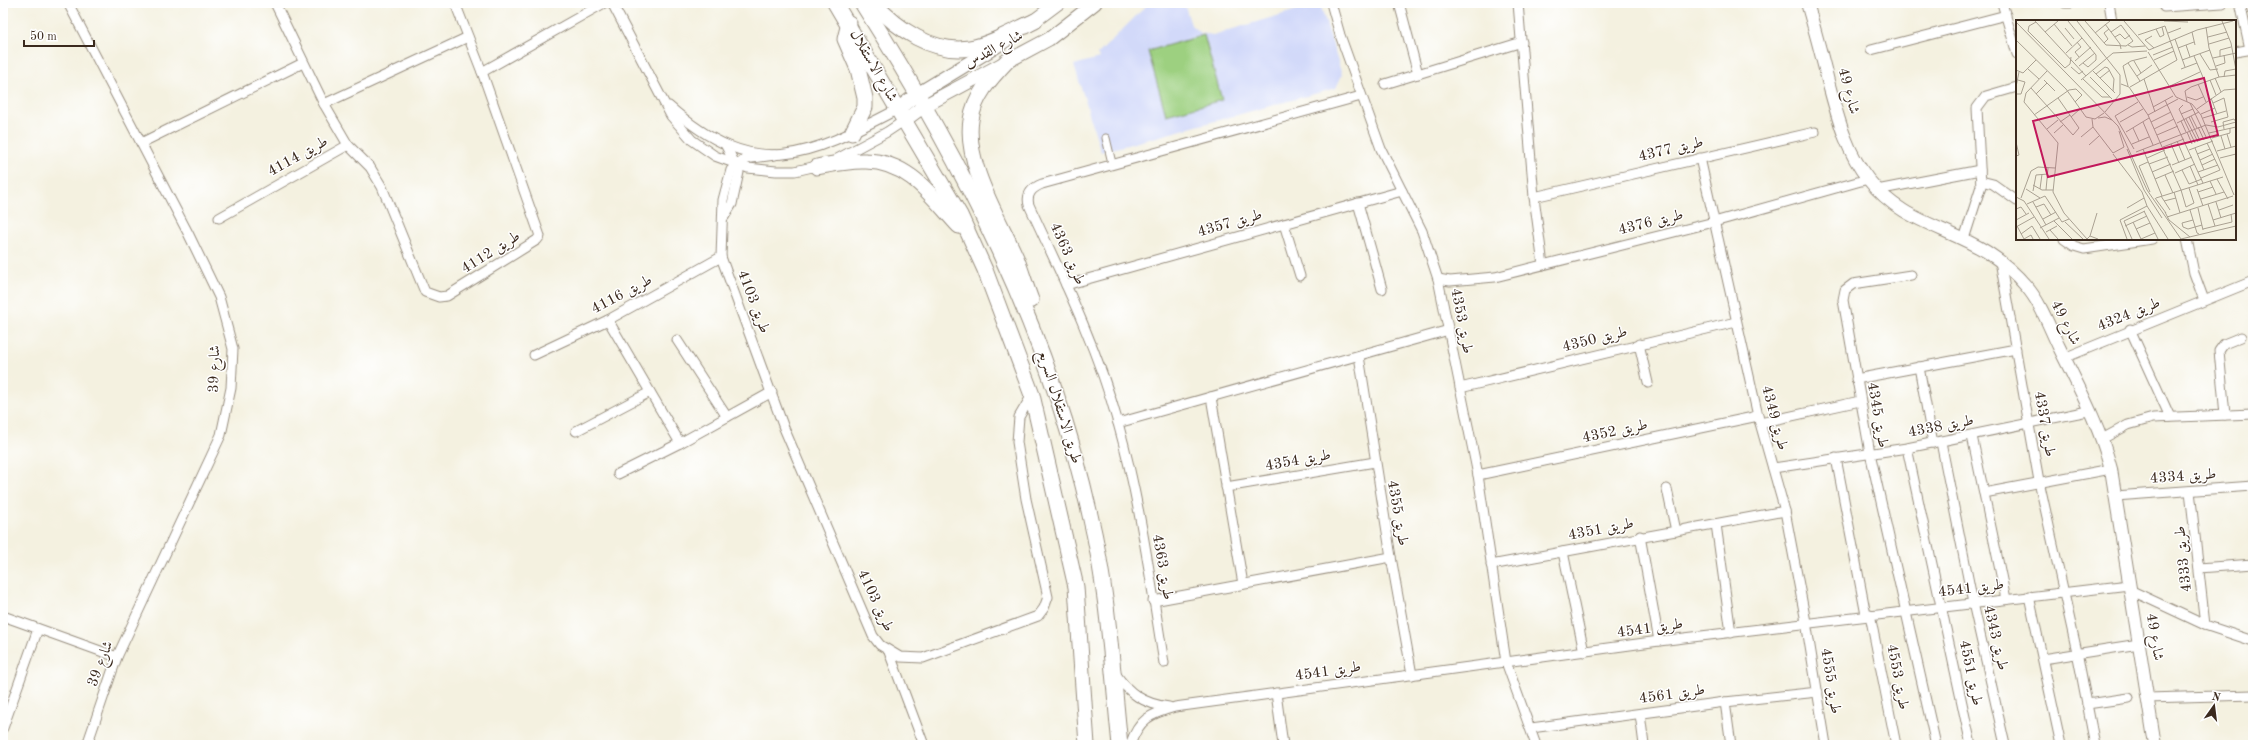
<svg xmlns="http://www.w3.org/2000/svg" width="2256" height="748" font-family="'Old Standard TT',Amiri,serif">
  <style>
    .built { fill: #d2d9f9 }
    .green { fill: #9dd080; stroke: #6c7d4f }
    .lines { fill: none; stroke-linecap: round; stroke-linejoin: round }
    .pedestrian-casing { stroke: #988e7f; stroke-width: 9 }
    .minor-casing { stroke: #988e7f; stroke-width: 11 }
    .tertiary-casing { stroke: #988e7f; stroke-width: 14 }
    .secondary-casing { stroke: #988e7f; stroke-width: 15 }
    .primary-casing { stroke: #988e7f; stroke-width: 17 }
    .pedestrian { stroke: #fff; stroke-width: 7 }
    .minor { stroke: #fff; stroke-width: 9 }
    .tertiary { stroke: #fff; stroke-width: 12 }
    .secondary { stroke: #fff; stroke-width: 13 }
    .primary { stroke: #fff; stroke-width: 15 }
    .labels { text-anchor: middle; dominant-baseline: central; stroke-width: 3; stroke-linejoin: round; paint-order: stroke }
    .street-label { font-size: 15px; fill: #3b2a1e; stroke: #fff }
    .inset-road { fill: none; stroke: #aaa192; stroke-width: 1 }
    .view { fill: #c2185b; fill-opacity: 0.15; stroke: #c2185b; stroke-width: 2 }
    .inset-edge { fill: none; stroke: #3b2a1e; stroke-width: 2 }
  </style>
  <rect width="100%" height="100%" fill="#fff"/>
  <filter id="ink" filterUnits="userSpaceOnUse"><feTurbulence type="fractalNoise" baseFrequency=".025" numOctaves="2"/><feDisplacementMap in="SourceGraphic" scale="8" xChannelSelector="R" yChannelSelector="G"/><feConvolveMatrix kernelMatrix="1 2 1 2 8 2 1 2 1" color-interpolation-filters="sRGB"/></filter>
  <filter id="wash" filterUnits="userSpaceOnUse"><feTurbulence type="fractalNoise" baseFrequency=".012" numOctaves="4" result="noise"/><feDisplacementMap in="SourceGraphic" scale="16" xChannelSelector="R" yChannelSelector="G"/><feGaussianBlur stdDeviation="0.9" result="paint"/><feColorMatrix in="noise" values="0 0 0 0 0 0 0 0 0 0 0 0 0 0 0 0 0 1.4 0 .05"/><feComposite in="paint" operator="in"/></filter>
  <g filter="url(#wash)">
    <rect width="100%" height="100%" fill="#f4f1e0"/>
    <polygon class="built" points="1149,3 1184,3 1191,25 1200,33 1213,35 1320,3 1342,75 1336,88 1101,152 1074,65 1099,58 1097,55"/>
    <polygon class="green" points="1204,35 1222,100 1166,115 1148,51"/>
  </g>
  <g filter="url(#ink)">
    <g class="lines">
      <g class="pedestrian-casing">
        <polyline id="pedestrian" points="1106,138 1112,163"/>
      </g>
      <g class="minor-casing">
        <g id="minor">
          <polyline points="68,3 188,233 219,297 233,349 231,388 221,435 117,657 87,745"/>
          <polyline points="275,3 324,104 348,145 370,167 382,187 425,292 439,297 447,296 537,240 540,236 482,72 455,3"/>
          <polyline points="612,3 671,116 692,140 715,156 748,168 776,171 795,171 821,165"/>
          <polyline points="1331,3 1340,35 1381,149 1422,231 1438,279 1478,475 1506,662 1536,745"/>
          <polyline points="1399,3 1418,74"/>
          <polyline points="1518,3 1534,197 1543,265"/>
          <polyline points="2002,3 2017,54"/>
          <polyline points="2065,3 2071,3"/>
          <polyline points="2109,3 2112,21"/>
          <polyline points="2240,3 2250,49"/>
          <polyline points="2164,7 2222,3"/>
          <polyline points="1871,50 2006,15"/>
          <polyline points="2235,52 2253,49"/>
          <polyline points="482,72 604,3"/>
          <polyline points="1385,84 1522,42"/>
          <polyline points="324,104 468,37"/>
          <path d="M669,106c87,77 137,51 229,3"/>
          <polyline points="141,143 303,63"/>
          <polyline points="775,155 745,159 731,170 723,200 721,257 784,428 873,636 880,645 900,657 923,658 1038,616 1044,608 1048,597 1026,499 1017,442 1019,417 1032,395"/>
          <polyline points="1700,158 1758,416 1785,511 1806,622 1826,745"/>
          <polyline points="837,159 887,132 905,120"/>
          <polyline points="1981,181 1993,184 2017,201"/>
          <polyline points="1877,190 1980,170"/>
          <polyline points="1534,197 1815,132"/>
          <polyline points="1358,203 1382,289"/>
          <polyline points="724,217 732,204 739,172 726,146"/>
          <polyline points="219,218 348,145"/>
          <polyline points="1284,224 1300,276"/>
          <polyline points="1964,239 1981,186 1977,108 1986,96 2017,87"/>
          <polyline points="2064,239 2074,246 2084,249 2152,239"/>
          <polyline points="2187,239 2194,273 2204,300"/>
          <polyline points="2000,261 2039,481 2077,652 2095,745"/>
          <polyline points="1911,275 1853,284 1845,290 1843,300 1870,453 1936,745"/>
          <polyline points="1438,279 1450,281 1495,277 1714,222 1868,179"/>
          <polyline points="1066,285 1402,191"/>
          <polyline points="608,320 680,443"/>
          <polyline points="2130,329 2170,417"/>
          <polyline points="677,340 727,417"/>
          <polyline points="1639,344 1648,383"/>
          <polyline points="534,355 608,320 721,257"/>
          <polyline points="1359,356 1391,557 1412,675"/>
          <polyline points="2064,358 2253,281"/>
          <polyline points="1919,367 1933,443"/>
          <polyline points="1856,379 2016,349"/>
          <polyline points="1460,388 1736,322"/>
          <polyline points="1211,397 1243,584"/>
          <polyline points="2225,415 2219,351 2224,344 2241,337"/>
          <polyline points="1118,423 1449,330"/>
          <polyline points="1760,423 1860,401"/>
          <polyline points="576,431 650,392"/>
          <polyline points="1972,436 2006,599"/>
          <polyline points="2102,439 2128,425 2153,418 2253,414"/>
          <polyline points="1941,442 1973,603 2005,745"/>
          <polyline points="1907,448 1971,745"/>
          <polyline points="1836,458 1866,615"/>
          <polyline points="1773,468 1907,448 2088,411"/>
          <polyline points="618,474 680,443 772,392"/>
          <polyline points="1478,475 1758,416"/>
          <polyline points="1226,487 1375,462"/>
          <polyline points="1667,489 1676,531"/>
          <polyline points="2190,491 2205,625"/>
          <polyline points="1984,493 2111,469"/>
          <polyline points="2115,496 2253,486"/>
          <polyline points="1716,524 1731,633"/>
          <polyline points="1640,536 1659,641"/>
          <polyline points="1563,552 1584,652"/>
          <polyline points="1491,565 1785,511"/>
          <polyline points="2199,568 2253,564"/>
          <polyline points="2130,590 2205,625 2253,641"/>
          <polyline points="2029,596 2061,745"/>
          <polyline points="1153,601 1391,557"/>
          <polyline points="1870,615 1896,745"/>
          <polyline points="3,616 117,657"/>
          <polyline points="889,652 924,745"/>
          <polyline points="2043,659 2139,644"/>
          <path d="M1164,663c-13,-80 -24,-162 -46,-240 -21,-76 -56,-147 -89,-218 -3,-11 3,-17 13,-21l319,-88"/>
          <path d="M1115,673c14,21 29,31 54,34"/>
          <polyline points="1276,693 1283,745"/>
          <polyline points="2147,698 2253,695"/>
          <polyline points="1725,702 1731,745"/>
          <polyline points="2087,704 2129,698"/>
          <polyline points="1640,714 1644,745"/>
          <polyline points="3,728 38,629"/>
          <polyline points="1531,728 1725,702 1818,692"/>
          <path d="M1130,745c9,-26 20,-31 45,-38l484,-66 470,-56"/>
        </g>
      </g>
      <g class="tertiary-casing">
        <path id="tertiary" d="M1807,3c8,27 15,54 22,82 9,33 17,66 39,94 34,43 75,46 119,73 14,9 28,21 39,34 15,17 23,41 33,61 19,39 41,79 52,122l44,276"/>
      </g>
      <g class="secondary-casing">
        <g id="secondary">
          <polyline points="1026,27 1058,3"/>
          <polyline points="898,109 916,95 1005,41"/>
          <polyline points="905,120 924,106 1049,39 1095,3"/>
        </g>
      </g>
      <g class="primary-casing">
        <g id="primary">
          <polyline points="835,3 960,215 985,270 1032,395 1076,587 1087,745"/>
          <path d="M862,3c101,159 187,328 228,512 18,75 22,153 30,230"/>
          <path d="M874,3c23,26 59,51 96,45 22,-4 45,-18 65,-27"/>
          <polyline points="849,23 845,39 858,69 865,98 865,107 852,133"/>
          <path d="M1007,61c-16,17 -33,35 -36,59 -7,44 29,100 46,140 5,13 9,27 14,40"/>
          <path d="M817,167c16,-3 33,-7 49,-6 44,1 66,36 93,65"/>
        </g>
      </g>
      <use href="#pedestrian" class="pedestrian"/>
      <use href="#minor" class="minor"/>
      <use href="#tertiary" class="tertiary"/>
      <use href="#secondary" class="secondary"/>
      <use href="#primary" class="primary"/>
    </g>
  </g>
  <g class="labels">
    <g class="street-label">
      <text transform="translate(994 50) rotate(-28)">شارع القدس</text>
      <text transform="translate(873 66) rotate(60)">شارع الاستقلال</text>
      <text transform="translate(1848 91) rotate(75)">شارع 49</text>
      <text transform="translate(1671 150) rotate(-13)">طريق 4377</text>
      <text transform="translate(298 157) rotate(-29)">طريق 4114</text>
      <text transform="translate(1651 223) rotate(-14)">طريق 4376</text>
      <text transform="translate(1230 224) rotate(-16)">طريق 4357</text>
      <text transform="translate(491 253) rotate(-32)">طريق 4112</text>
      <text transform="translate(1067 254) rotate(66)">طريق 4363</text>
      <text transform="translate(622 295) rotate(-28)">طريق 4116</text>
      <text transform="translate(753 302) rotate(69)">طريق 4103</text>
      <text transform="translate(2129 315) rotate(-22)">طريق 4324</text>
      <text transform="translate(1461 321) rotate(79)">طريق 4353</text>
      <text transform="translate(2065 323) rotate(63)">شارع 49</text>
      <text transform="translate(1595 340) rotate(-14)">طريق 4350</text>
      <text transform="translate(215 369) rotate(-88)">شارع 39</text>
      <text transform="translate(1059 407) rotate(73)">طريق الاستقلال السريع</text>
      <text transform="translate(1877 415) rotate(80)">طريق 4345</text>
      <text transform="translate(1774 418) rotate(75)">طريق 4349</text>
      <text transform="translate(2044 424) rotate(80)">طريق 4337</text>
      <text transform="translate(1941 427) rotate(-11)">طريق 4338</text>
      <text transform="translate(1615 432) rotate(-12)">طريق 4352</text>
      <text transform="translate(1298 461) rotate(-10)">طريق 4354</text>
      <text transform="translate(2183 477) rotate(-4)">طريق 4334</text>
      <text transform="translate(1397 513) rotate(80)">طريق 4355</text>
      <text transform="translate(1601 530) rotate(-11)">طريق 4351</text>
      <text transform="translate(2184 559) rotate(-96)">طريق 4333</text>
      <text transform="translate(1162 567) rotate(80)">طريق 4363</text>
      <text transform="translate(1971 589) rotate(-7)">طريق 4541</text>
      <text transform="translate(875 601) rotate(65)">طريق 4103</text>
      <text transform="translate(1650 629) rotate(-8)">طريق 4541</text>
      <text transform="translate(2154 637) rotate(81)">شارع 49</text>
      <text transform="translate(1995 638) rotate(77)">طريق 4343</text>
      <text transform="translate(101 664) rotate(-69)">شارع 39</text>
      <text transform="translate(1328 672) rotate(-8)">طريق 4541</text>
      <text transform="translate(1970 673) rotate(78)">طريق 4551</text>
      <text transform="translate(1897 677) rotate(79)">طريق 4553</text>
      <text transform="translate(1830 681) rotate(81)">طريق 4555</text>
      <text transform="translate(1672 695) rotate(-8)">طريق 4561</text>
    </g>
  </g>
  <g transform="translate(2016 20)">
    <rect width="220" height="220" fill="#f4f1e0"/>
    <path class="inset-road" d="M19,1l51,55M52,1l28,34v5l-8,7 -5,-4M61,1l43,54v19l-15,18M69,1l21,24 20,1 7,-5 -12,-16 -10,7M108,1l25,29M148,1l24,1M206,1l9,22 5,27M0,2l102,104 29,64 34,49M20,2l-7,4 -1,5 37,37 5,-4 1,-7M38,4l18,22M89,4l15,20 1,5M190,7l3,21 10,29M49,8l9,11M140,9l4,8 4,-2 -2,-8M29,12l13,-11M176,12l3,13M79,13l15,-12M152,13l13,-5M136,16l-7,4 9,8M99,17l5,-3 5,5 5,-4M192,17l19,-5M159,19l10,28M0,20l50,49 20,28 9,2 9,-6M61,22l4,5 -6,5 4,5M88,23l4,-4 -4,-6 5,-4M193,24l20,-6M112,25l4,2 13,-1M170,25l4,12M162,28l16,-6M133,30l48,-20 36,-9M132,32l28,45 16,7 9,11 33,80M50,33l16,-15M184,34l10,16 8,-1M137,35l20,-8M178,36l11,26M204,36v-6l11,-3M197,38l23,-5M138,40l20,-9M166,40l28,-10M59,41l16,-14M118,41l7,12M112,43l12,18M63,46l16,-13M200,46l9,-3 -1,-8M55,47l8,7 4,-3M12,49l11,10M165,49l16,-6M0,50l7,3 13,-13M31,51l-21,22 -2,9 34,41 -5,49 11,21 23,26M77,51l22,22M80,54l9,-7 3,1 6,11 -1,12M121,56l15,-11M74,57l22,22M208,57l1,-6 11,-2M84,58l10,-8M199,58l6,14M67,59l19,18h8M128,59l11,33M28,60l11,11M65,60l32,-27 34,-2M194,60l6,15M105,64l8,3 19,28 33,75M182,64l8,18M112,66l-5,-20 8,-5 16,-4M154,66l30,-14M0,67l3,-15M114,67l47,-27 -12,-34 -27,9M15,68l42,47 6,-7 -21,-30M0,74h5l4,-12 -7,-2M20,74l11,-11M171,77l9,3 7,-3M195,78l6,16M149,80l38,83M171,82l-2,-11 6,-4 28,-10 17,-2M174,83l17,36M167,85l-4,4 16,34M137,87l20,-11M181,89l27,-19 12,-1M165,94l12,-5M185,94l14,-6M18,95l35,-25 7,-1 6,6 -7,7M132,95l30,-16M175,96l6,12M55,97l9,-8M173,97l11,24M82,98l7,-1 7,3M187,98l23,-7M76,99l1,8 20,26 11,-6 -5,-16M170,99l12,23M165,101l5,11M44,102l10,-7M104,102l23,-13M127,102l10,23M135,102l20,-10M195,102l17,-5 -4,-19 -11,5M161,103l22,-11M190,105l12,2 18,-5M182,107l6,13M117,108l6,13M31,109l11,-9M138,109l20,-10M208,109l-1,-7 11,-3 2,3M110,112l23,-14M171,112l5,12M38,113l9,-8M193,113l27,-6M211,114l4,13M141,115l21,-9M205,116l4,13M65,117l12,-10M196,118l18,-5v-5M161,121l8,19M0,122l3,13 -3,1M116,124l17,-7M155,124l8,19M73,125l10,-9M147,127l21,-8M179,128l9,22M111,129l17,41 18,28M118,129l-19,-33 23,-14M127,129l19,47M173,130l24,-9M201,131l19,-5M120,132l70,-27M97,134l29,38 5,14M181,134l13,-5M131,138l18,-8M204,138l16,-4M184,140l13,-6M132,142l-9,4 11,26M133,144l19,-7M156,145l20,-8M186,145l13,-6M174,146l8,19M166,150l7,14 13,-5M136,152l19,-8M182,152l20,-7M159,153l20,-9M149,155l8,18M185,158l19,-8 -13,-27M139,159l19,-8M201,159l11,20M194,161l6,13M17,165l9,5h11M10,169l14,9M24,169l2,-15M181,169l6,17M30,170l2,-22M165,170l5,17M17,171l3,-16 12,-1M158,172l6,21M182,172l15,-5M145,176l9,14M0,177l8,4 25,38M5,178l10,-27 7,-4 17,1M139,178l11,15M140,178l67,-21M185,179l23,-7M148,181l12,-3M17,182l13,23M200,182l5,16M11,184l18,-8 17,26 7,-3M192,184l7,22M20,187l8,-3 7,11M170,187l8,-4 -5,-15M111,188l17,-10M182,188l5,22M0,189l5,-2 5,7M174,190l7,23 2,1M203,190l14,-5M128,191l14,28M149,192l4,8 21,17M151,197l66,-21M27,199l13,-7M0,200l13,-7M177,200l-11,3 1,4 5,2 14,-4M197,200l23,-7M38,201l18,18M49,202l18,17M117,202l8,17M1,206l7,13M109,206l22,-10M0,207l18,-10M24,208l19,-10M120,209l14,-6M187,209l29,-7 -1,-8M34,210l8,9M30,212l11,-6M5,214l11,-8 8,13M74,216l7,-23M8,219l7,-4 2,4M71,219l3,-3 8,3M111,219l-7,-19 27,-14 21,33M116,219l-8,-18 21,-10M125,219l14,-6M165,219l55,-13"/>
    <path class="view" d="M188,58l14,57 -170,42 -15,-56z"/>
    <rect width="220" height="220" class="inset-edge"/>
  </g>
  <rect width="2256" height="748" fill="none" stroke="#fff" stroke-width="16"/>
  <g transform="translate(2214 706) rotate(14)" stroke="#ffffff" stroke-width="3" paint-order="stroke">
  <path d="M0-3L7 15L0 10L-7 15Z" fill="#3b2a1e"/>
  <text y="-6" font-size="11" font-weight="bold" text-anchor="middle" fill="#3b2a1e">N</text>
  </g>
  <path d="M24 40v6h70v-6" fill="none" stroke="#3b2a1e" stroke-width="2"/>
  <text x="30" y="40" font-size="12" fill="#3b2a1e" stroke="#ffffff" stroke-width="3" paint-order="stroke">50 m</text>
</svg>
